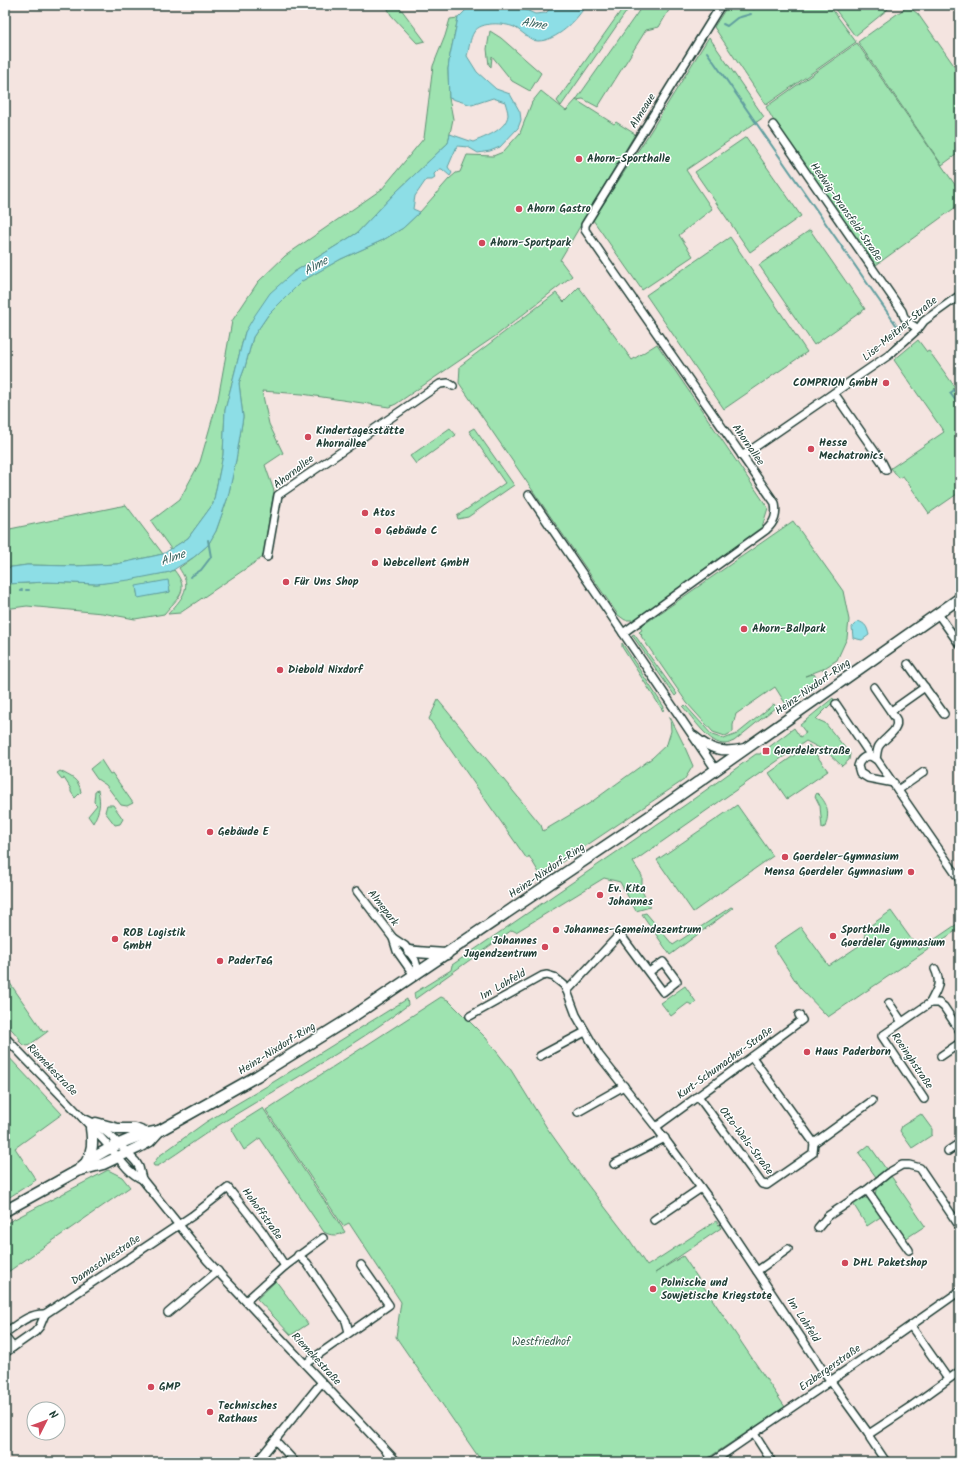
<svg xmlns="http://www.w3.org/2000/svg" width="965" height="1467" font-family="Kalam,sans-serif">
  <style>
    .green { fill: #9ee3b0; stroke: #5e9072; fill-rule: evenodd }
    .water { fill: #8ddee6; stroke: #619e9f }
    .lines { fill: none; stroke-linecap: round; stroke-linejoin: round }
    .stream { stroke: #619e9f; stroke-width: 2 }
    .minor-casing { stroke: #1f3d34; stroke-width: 10 }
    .tertiary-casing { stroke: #1f3d34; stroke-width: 11 }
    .secondary-casing { stroke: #1f3d34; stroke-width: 13 }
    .minor { stroke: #fff; stroke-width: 7 }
    .tertiary { stroke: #fff; stroke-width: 8 }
    .secondary { stroke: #fff; stroke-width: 10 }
    .poi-dot { fill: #d1495b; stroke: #fff; stroke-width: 1.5 }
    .labels { text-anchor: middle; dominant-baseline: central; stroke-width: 3; stroke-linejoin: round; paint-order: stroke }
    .street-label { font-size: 11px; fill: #1f3d34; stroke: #fff }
    .poi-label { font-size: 11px; font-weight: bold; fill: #1f3d34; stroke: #fff; text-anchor: start }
    .park-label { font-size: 11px; fill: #385e4d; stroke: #fff }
    .water-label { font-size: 12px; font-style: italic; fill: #3a6560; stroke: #fff }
  </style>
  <rect width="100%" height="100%" fill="#f4e4e0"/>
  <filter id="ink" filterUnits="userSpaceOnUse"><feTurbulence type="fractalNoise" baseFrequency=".025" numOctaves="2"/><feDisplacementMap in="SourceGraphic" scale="8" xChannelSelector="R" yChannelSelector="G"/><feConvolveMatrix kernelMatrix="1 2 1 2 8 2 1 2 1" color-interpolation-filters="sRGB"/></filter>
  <g filter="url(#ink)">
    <g class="green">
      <polygon points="386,5 398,5 425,41 417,43 391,15"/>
      <polygon points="625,5 631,5 561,106 557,101"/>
      <polygon points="643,5 672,5 659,27 646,30 598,107 583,99 576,100"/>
      <polygon points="728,5 829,5 856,42 766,105 714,27"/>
      <polygon points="832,5 893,5 855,36"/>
      <polygon points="908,6 918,14 960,74 960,152 942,165 858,42"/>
      <polygon points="458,18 450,55 448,69 449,98 453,119 448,143 395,193 357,233 294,272 245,332 225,410 223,455 213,504 188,538 171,549 151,521 180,499 200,462 218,399 232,321 258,282 285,256 382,189 424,138 433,66 445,36 450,19"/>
      <polygon points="490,31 501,38 541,73 530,91 512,81 492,56 491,67 489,65 487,49"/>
      <polygon points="709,37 764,117 686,170 712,209 679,235 693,256 642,290 593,220 647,137"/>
      <polygon points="857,43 960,192 960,204 876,265 775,123 766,107"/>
      <path d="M541,91l25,20 10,-11 38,24 2,-2 19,12 -75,126 12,16 -75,59 -101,69 -7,3 -87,-13 -40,-3 7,33 14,29 -18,12 9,26 -11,66 -83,56 -12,1c8,-9 21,-21 17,-35 -1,-3 -4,-8 -6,-11l15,-11 14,-12 8,-14 12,-34 8,-37 7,-43 -4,-34 6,-16 8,-30 15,-22 34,-34 39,-22 42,-19 20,-12 17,-16 29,-33 7,-6 4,-1 7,-17 26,1 10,-4 17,-19 12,-31z"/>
      <polygon points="746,137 801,216 750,252 695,172"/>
      <polygon points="810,230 865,309 814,345 759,265"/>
      <polygon points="730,237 807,352 724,409 646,295"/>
      <polygon points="579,287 632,360 657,344 768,508 762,527 634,620 625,620 618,615 459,383 460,366 556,293 564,302"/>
      <polygon points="918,340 927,352 929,351 955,387 953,389 955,392 958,391 960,394 960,492 928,514 929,513 903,476 899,478 891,468 944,432 894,360"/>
      <polygon points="450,428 456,435 416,464 410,456"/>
      <polygon points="474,428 514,485 468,517 458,519 457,516 505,483 469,431"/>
      <polygon points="126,505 163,554 117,564 75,566 27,565 5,568 5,530"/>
      <polygon points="793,521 843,591 849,620 847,638 837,660 823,669 805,676 814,674 819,682 813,690 787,706 775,687 736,714 733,725 733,732 725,736 713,732 687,703 641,636 642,635 639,632 642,630 640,627"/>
      <path d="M174,570c17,21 4,27 -10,44l-29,5 -33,-6 -75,-7 -22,3v-25l42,-2 50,2 73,-12zM168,581l2,11 -32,5 -2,-10z"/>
      <polygon points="634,634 677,694 675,696 632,635"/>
      <polygon points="622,643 664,707 663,711 622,647"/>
      <polygon points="833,698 834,701 816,719 825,723 850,754 849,760 842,766 827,752 806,741 633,862 642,876 642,891 650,907 636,911 620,882 604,878 516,932 512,930 415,999 414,993 451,970 452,965 688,803 756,754 760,754 794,728 800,737 806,733 800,725"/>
      <polygon points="438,700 541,825 543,831 590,803 652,758 667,744 671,731 670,717 683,743 693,766 684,780 541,876 529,856 527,859 429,719"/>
      <path d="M774,704l2,3 -42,34c-3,1 -6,3 -9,3 -15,1 -32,-26 -42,-37l2,-2 27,30 12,4 13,-5z"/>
      <polygon points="809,745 828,771 787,799 769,773"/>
      <polygon points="101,760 110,774 112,773 133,803 127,806 121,805 106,785 97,779 90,769"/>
      <path d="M60,771c11,6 19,8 21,21l-6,6 -4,-6v-3l-7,-11 -2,1 -5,-6z"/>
      <path d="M98,790c3,14 2,20 -5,33l-5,-7 9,-11 -3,-3 1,-11z"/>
      <path d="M817,793c11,10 13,20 8,34l-3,1 -2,-22 -5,-10z"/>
      <polygon points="107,805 113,805 123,819 120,824 115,825 105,812"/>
      <polygon points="737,805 773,856 693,912 657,860"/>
      <polygon points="731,907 733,908 670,955 642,914 646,913 673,945"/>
      <polygon points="891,911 919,950 960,922 960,928 828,1017 800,988 773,946 801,927 829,966 866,941 864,930"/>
      <polygon points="5,976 43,1031 48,1030 47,1032 28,1046 23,1045 19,1041 20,1039 5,1022"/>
      <polygon points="685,986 696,1002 692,1005 688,1003 671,1016 661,1003"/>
      <polygon points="441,997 448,1000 486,1038 511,1070 547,1128 584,1180 627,1236 647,1266 716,1221 721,1228 655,1273 683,1256 785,1407 702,1462 482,1462 396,1337 401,1302 349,1223 343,1226 266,1110"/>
      <path d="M407,999l1,6c-55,42 -116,75 -175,111 -25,15 -50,34 -75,50h-4l-1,-2 6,-8 47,-34 61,-36z"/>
      <polygon points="5,1053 62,1114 15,1148 36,1180 5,1200"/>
      <path d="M263,1108l82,124c-6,4 -15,4 -21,0l-64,-94 -16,12 -13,-22z"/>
      <polygon points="921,1114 932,1129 932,1135 912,1148 900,1131 902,1126"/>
      <polygon points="869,1145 886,1169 876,1177 859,1153"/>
      <polygon points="108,1170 122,1177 130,1187 5,1274 5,1224"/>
      <polygon points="891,1176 925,1226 905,1239 875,1195 877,1185"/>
      <polygon points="861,1197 870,1199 882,1216 867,1226 852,1202"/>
      <polygon points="276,1281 308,1324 291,1335 257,1299"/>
    </g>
    <g class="water">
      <path d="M471,5h44l20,9 11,-1 7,-8h33c-9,15 -29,36 -48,36 -8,0 -16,-10 -24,-14 -10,-4 -33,-6 -40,5 -4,6 -5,17 -7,24l10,16 19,17 14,5 10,18 1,8 -3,8 -18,19 -10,4 -12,2 -10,-6 -11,-1 -9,21 4,6 -2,3 -8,-7h-3l-5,5 1,4 -3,2h-6l-11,16 -2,13 7,3 -17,16 -20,12 -42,19 -39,22 -34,34 -15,22 -8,30 -6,16 4,34 -7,43 -8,37 -12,34 -8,14 -14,12 -24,15 -41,8 -32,4 -50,-2 -42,2v-16l22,-3 48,1 42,-2 46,-10 25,-16 25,-34 10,-49 2,-45 20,-78 10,-17 15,-22 24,-21 63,-39 38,-40 53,-50 2,-9 23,8c12,-5 33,-12 35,-27 0,-4 -2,-9 -3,-13l-12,-4 -21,7 -23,-7 -1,-29 2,-14 8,-37z"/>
      <polygon points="168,580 170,592 138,598 136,586"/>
      <path d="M858,621c8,3 9,6 11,14l-7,5 -9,-2 -1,-11z"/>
    </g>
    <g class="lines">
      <g class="stream">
        <polyline points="752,5 754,9"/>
        <polyline points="723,24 727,26 737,18 751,14"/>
        <polyline points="707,52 901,332"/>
        <polyline points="956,389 950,393 960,406"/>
        <polyline points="190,577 201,570 211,557 208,540"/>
        <polyline points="26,590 29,590"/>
        <polyline points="20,591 22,590"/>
      </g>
      <g class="minor-casing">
        <g id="minor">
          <path d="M773,125l129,186c2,10 8,12 16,18"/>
          <polyline points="834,393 882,462 886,470"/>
          <polyline points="742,456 889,355 918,329 924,321 960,295"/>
          <polyline points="529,495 623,633"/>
          <polyline points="267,557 278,495 440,384 448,383 453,386"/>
          <polyline points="938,614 960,645"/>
          <polyline points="908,664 944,714"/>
          <path d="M874,687l22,32c4,12 -11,18 -17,27 -2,3 -2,8 -3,13"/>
          <polyline points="836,704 871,756 877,760 960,880"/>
          <polyline points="891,711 925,687"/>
          <path d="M871,756c-7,0 -11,3 -13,10l2,7 8,5 26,5"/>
          <path d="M716,770l-93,-137 143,-103c9,-8 11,-15 9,-27l-168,-241 -22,-32v-5l136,-220"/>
          <polyline points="898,790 924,772"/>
          <polyline points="357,891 393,938 405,946 415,960 417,967 414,975"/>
          <polyline points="393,938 397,951 414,975"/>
          <polyline points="567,991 620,934 663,992 677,981 663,962 649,972"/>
          <polyline points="889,1003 902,1022"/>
          <path d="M930,1003c7,-14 12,-19 5,-34"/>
          <polyline points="470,1016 542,976 547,975 554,977 564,985 567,991 576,1015 599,1055 656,1127 707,1196 822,1369 869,1434 870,1438 886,1462"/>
          <path d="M5,1037c33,35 67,69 100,105 12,12 21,30 37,37"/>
          <polyline points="540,1056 585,1032"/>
          <polyline points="941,1056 960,1043"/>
          <polyline points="698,1096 762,1184 767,1185 813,1153 814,1143 752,1057"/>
          <polyline points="924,1099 882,1036 930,1003 939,1003 944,1007 960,1031"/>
          <polyline points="578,1112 624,1086"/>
          <path d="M83,1118c22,9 37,27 53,44l3,5 3,12 65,81 190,202"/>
          <polyline points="656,1127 802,1020 799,1015"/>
          <polyline points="814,1143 872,1101"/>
          <polyline points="948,1151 960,1143"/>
          <polyline points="614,1164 665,1138"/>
          <polyline points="867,1190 909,1250"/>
          <polyline points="654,1220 701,1188"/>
          <polyline points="818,1228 828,1216 867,1190 888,1173 902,1165 909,1165 920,1168 960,1227"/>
          <polyline points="298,1255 307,1263 346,1321 349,1332"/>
          <polyline points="757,1271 788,1249"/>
          <polyline points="246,1301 285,1266 323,1238"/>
          <polyline points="168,1313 218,1271"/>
          <polyline points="911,1326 948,1379"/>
          <path d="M5,1333c12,-8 24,-20 40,-19"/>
          <polyline points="5,1337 13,1347"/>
          <polyline points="5,1353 35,1332 40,1326 45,1314 192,1216 228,1188 262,1231 285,1266"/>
          <polyline points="305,1364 389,1305 361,1265"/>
          <polyline points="754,1434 772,1462"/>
          <polyline points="869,1434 910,1407 960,1371"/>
          <polyline points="275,1440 295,1462"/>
          <polyline points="257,1462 322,1382"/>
          <polyline points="712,1462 883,1345 960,1291"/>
        </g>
      </g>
      <g class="tertiary-casing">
        <path id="tertiary" d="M694,736c18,15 29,17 51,12"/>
      </g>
      <g class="secondary-casing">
        <g id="secondary">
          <path d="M409,951c13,2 25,2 38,3"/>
          <polyline points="96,1123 118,1129 135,1129 145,1133"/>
          <path d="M86,1163c7,-12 7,-21 5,-35"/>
          <path d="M80,1168c17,-16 55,-33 79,-37"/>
          <polyline points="5,1211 77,1171 103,1164 137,1148 150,1141 159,1131 257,1076 352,1017 650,816 960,598"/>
        </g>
      </g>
      <use href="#minor" class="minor"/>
      <use href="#tertiary" class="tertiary"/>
      <use href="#secondary" class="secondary"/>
    </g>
  </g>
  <g class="poi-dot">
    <circle cx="579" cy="159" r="4"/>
    <circle cx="519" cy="209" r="4"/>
    <circle cx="482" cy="243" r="4"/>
    <circle cx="886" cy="383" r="4"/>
    <circle cx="308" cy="437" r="4"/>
    <circle cx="811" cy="449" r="4"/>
    <circle cx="365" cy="513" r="4"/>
    <circle cx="378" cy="531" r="4"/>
    <circle cx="375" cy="563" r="4"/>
    <circle cx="286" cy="582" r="4"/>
    <circle cx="744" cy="629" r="4"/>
    <circle cx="280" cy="670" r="4"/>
    <rect x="762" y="747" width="8" height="8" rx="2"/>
    <circle cx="210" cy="832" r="4"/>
    <circle cx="785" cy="857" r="4"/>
    <circle cx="911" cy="872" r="4"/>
    <circle cx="600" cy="895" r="4"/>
    <circle cx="556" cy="930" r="4"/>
    <circle cx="833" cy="936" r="4"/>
    <circle cx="115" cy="939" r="4"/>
    <circle cx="545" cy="947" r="4"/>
    <circle cx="220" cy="961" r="4"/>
    <circle cx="807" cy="1052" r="4"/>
    <circle cx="845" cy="1263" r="4"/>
    <circle cx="653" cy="1289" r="4"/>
    <circle cx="151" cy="1387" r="4"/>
    <circle cx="210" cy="1412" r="4"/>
  </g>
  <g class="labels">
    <g class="street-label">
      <text transform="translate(643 111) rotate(-58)">Almeaue</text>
      <text transform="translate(846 212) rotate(55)">Hedwig-Dransfeld-Straße</text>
      <text transform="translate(900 329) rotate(-40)">Lise-Meitner-Straße</text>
      <text transform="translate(748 445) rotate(55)">Ahornallee</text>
      <text transform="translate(294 472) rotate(-37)">Ahornallee</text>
      <text transform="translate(813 687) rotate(-35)">Heinz-Nixdorf-Ring</text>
      <text transform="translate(547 871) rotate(-34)">Heinz-Nixdorf-Ring</text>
      <text transform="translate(383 908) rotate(52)">Almepark</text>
      <text transform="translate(503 985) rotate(-30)">Im Lohfeld</text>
      <text transform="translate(277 1049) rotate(-32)">Heinz-Nixdorf-Ring</text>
      <text transform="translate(912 1061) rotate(56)">Roeinghstraße</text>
      <text transform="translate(725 1063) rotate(-36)">Kurt-Schumacher-Straße</text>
      <text transform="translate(52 1070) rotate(46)">Riemekestraße</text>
      <text transform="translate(746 1141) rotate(53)">Otto-Wels-Straße</text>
      <text transform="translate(262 1214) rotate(54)">Hohoffstraße</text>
      <text transform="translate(106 1260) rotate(-34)">Damaschkestraße</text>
      <text transform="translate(803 1320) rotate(57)">Im Lohfeld</text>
      <text transform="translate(316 1359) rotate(47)">Riemekestraße</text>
      <text transform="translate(830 1368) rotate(-35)">Erzbergerstraße</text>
    </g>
    <g class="poi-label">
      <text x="587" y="159">Ahorn-Sporthalle</text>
      <text x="527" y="209">Ahorn Gastro</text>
      <text x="490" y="243">Ahorn-Sportpark</text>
      <text x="878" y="383" text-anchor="end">COMPRION GmbH</text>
      <text x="316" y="431">Kindertagesstätte<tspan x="316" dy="13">Ahornallee</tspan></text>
      <text x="819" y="443">Hesse<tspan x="819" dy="13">Mechatronics</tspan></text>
      <text x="373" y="513">Atos</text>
      <text x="386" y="531">Gebäude C</text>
      <text x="383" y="563">Webcellent GmbH</text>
      <text x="294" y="582">Für Uns Shop</text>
      <text x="752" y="629">Ahorn-Ballpark</text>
      <text x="288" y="670">Diebold Nixdorf</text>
      <text x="774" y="751">Goerdelerstraße</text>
      <text x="218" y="832">Gebäude E</text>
      <text x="793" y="857">Goerdeler-Gymnasium</text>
      <text x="903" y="872" text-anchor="end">Mensa Goerdeler Gymnasium</text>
      <text x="608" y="889">Ev. Kita<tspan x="608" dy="13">Johannes</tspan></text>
      <text x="564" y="930">Johannes-Gemeindezentrum</text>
      <text x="841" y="930">Sporthalle<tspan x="841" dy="13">Goerdeler Gymnasium</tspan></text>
      <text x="123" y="933">ROB Logistik<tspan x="123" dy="13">GmbH</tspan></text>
      <text x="537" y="941" text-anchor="end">Johannes<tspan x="537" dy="13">Jugendzentrum</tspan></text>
      <text x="228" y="961">PaderTeG</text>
      <text x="815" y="1052">Haus Paderborn</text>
      <text x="853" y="1263">DHL Paketshop</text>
      <text x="661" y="1283">Polnische und<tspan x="661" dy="13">Sowjetische Kriegstote</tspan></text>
      <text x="159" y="1387">GMP</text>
      <text x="218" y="1406">Technisches<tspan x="218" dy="13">Rathaus</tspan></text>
    </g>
    <g class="park-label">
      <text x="541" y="1342">Westfriedhof</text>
    </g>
    <g class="water-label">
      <text transform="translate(534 24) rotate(9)">Alme</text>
      <text transform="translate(316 266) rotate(-30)">Alme</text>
      <text transform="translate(173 558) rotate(-20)">Alme</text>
    </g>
  </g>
  <rect width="965" height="1467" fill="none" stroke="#fff" stroke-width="20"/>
  <rect x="10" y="10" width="945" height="1447" fill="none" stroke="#1f3d34" stroke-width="1.5" filter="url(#ink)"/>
  <g transform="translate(46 1421) rotate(48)"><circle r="19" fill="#ffffff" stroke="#a5b1ae"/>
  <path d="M0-3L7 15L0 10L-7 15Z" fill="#d1495b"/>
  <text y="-6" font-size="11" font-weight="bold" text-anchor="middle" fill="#1f3d34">N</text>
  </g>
</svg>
